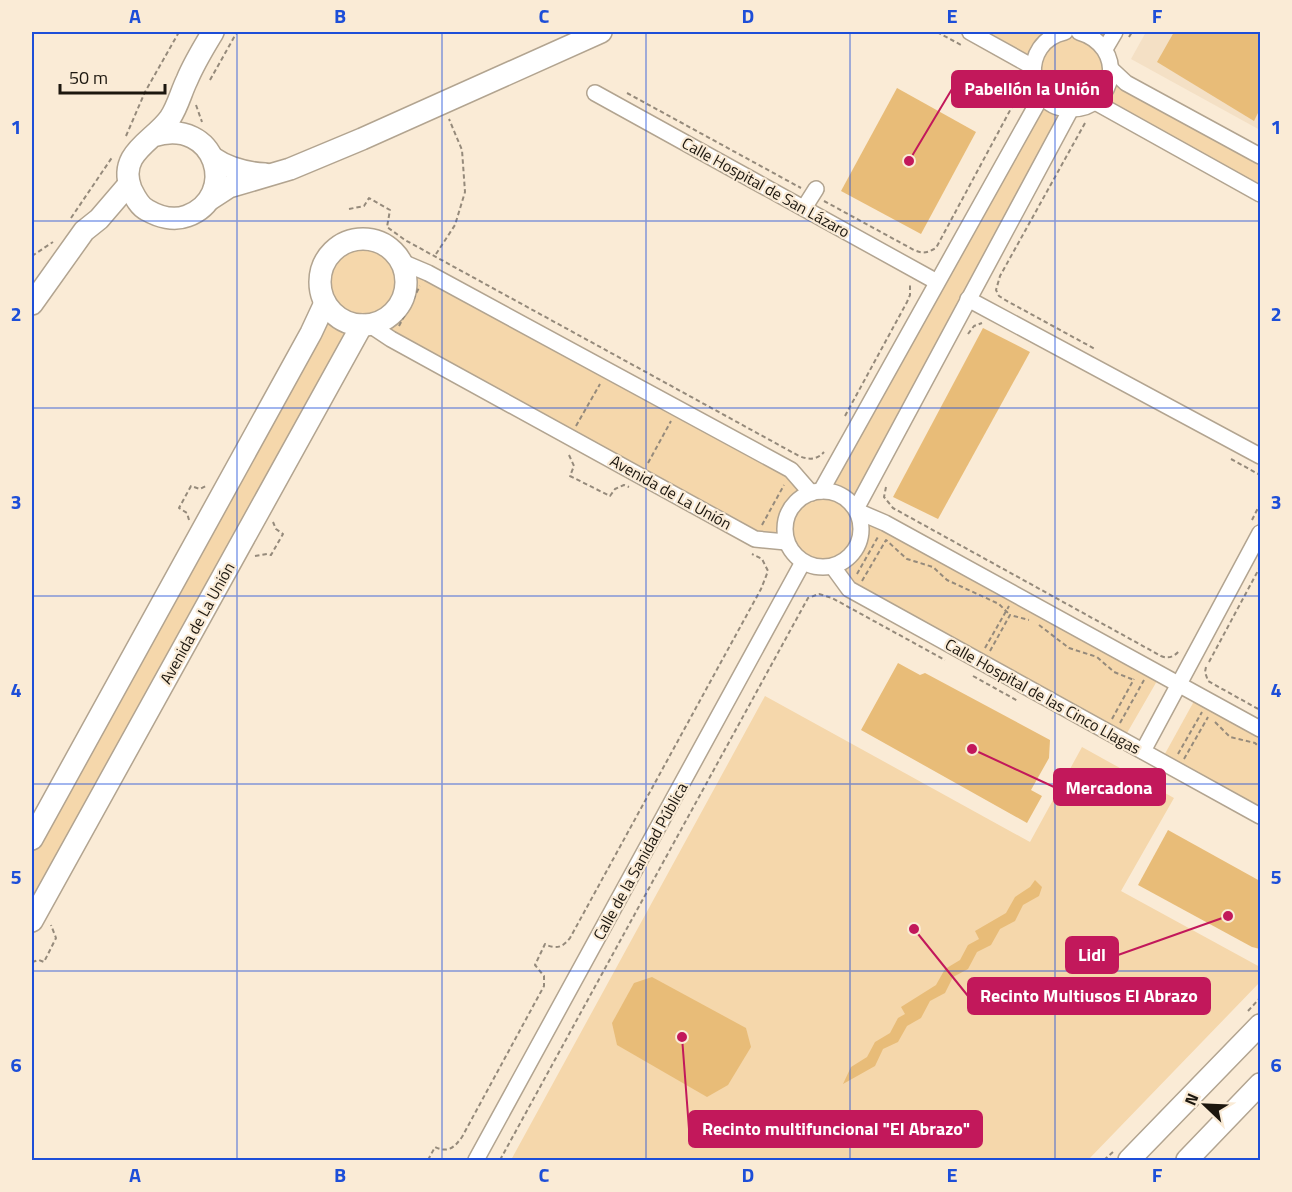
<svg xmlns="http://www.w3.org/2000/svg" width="1292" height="1192" font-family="'Titillium Web',sans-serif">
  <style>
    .built { fill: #f4e0c5 }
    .green { fill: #f5d7ab }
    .building { fill: #e8bc78 }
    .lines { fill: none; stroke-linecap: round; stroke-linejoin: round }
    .street-casing { stroke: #b2a490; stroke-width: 18 }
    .secondary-casing { stroke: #b2a490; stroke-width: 24 }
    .path { stroke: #958a7b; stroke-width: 2; stroke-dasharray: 4.5 3; stroke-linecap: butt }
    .street { stroke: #fff; stroke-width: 15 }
    .secondary { stroke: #fff; stroke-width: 21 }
    .grid { fill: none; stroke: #1d4ed8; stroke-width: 1.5; stroke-opacity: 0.55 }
    .labels { text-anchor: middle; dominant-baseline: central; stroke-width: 4.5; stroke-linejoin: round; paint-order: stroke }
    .street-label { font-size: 16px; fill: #1c170f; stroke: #faebd6 }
    .leader { fill: none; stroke: #c2185b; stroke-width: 2 }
    .callout-dot { fill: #c2185b; stroke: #faebd6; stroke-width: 2 }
    .callout { fill: #c2185b; stroke: #c2185b; stroke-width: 2 }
    .callout-label { font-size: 18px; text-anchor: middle; font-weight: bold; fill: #fff }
    .neatline { fill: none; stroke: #1d4ed8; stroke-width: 2 }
    .grid-label { font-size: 20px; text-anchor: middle; font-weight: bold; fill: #1d4ed8 }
  </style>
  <rect width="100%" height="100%" fill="#faebd6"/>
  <polygon class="built" points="1146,32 1260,32 1260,130 1131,59"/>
  <g class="green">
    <path d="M970,32h67l12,6 16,-6h50l-10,17 6,20 149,87v38l-165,-92 -24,7 -214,402 304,163 -38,66 -274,-151 -16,-22c-22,2 -37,-6 -47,-25l-31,-3 -385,-214 -338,596v-82l291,-539c-11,-35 17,-73 55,-59 11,4 18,12 24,21l420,229 219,-396 -8,-18z"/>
    <polygon points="1198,694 1260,729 1260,816 1161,761"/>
    <polygon points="765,696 1030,842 1082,747 1174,798 1121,891 1260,967 1260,982 1088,1160 511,1160"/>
  </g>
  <g class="building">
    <polygon points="1174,32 1260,32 1260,109 1254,121 1157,62"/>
    <polygon points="897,88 976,132 921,234 841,191"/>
    <polygon points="983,328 1030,352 938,519 893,497"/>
    <polygon points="898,663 920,675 925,673 1050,740 1049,758 1031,790 1042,796 1027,823 861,730"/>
    <polygon points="1168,830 1260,881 1260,949 1252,947 1138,885"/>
    <polygon points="1035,880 1042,887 1039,896 1023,905 1015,921 1000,929 991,945 977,952 968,969 953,977 945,993 930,1001 921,1018 907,1026 898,1042 883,1049 875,1066 843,1084 851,1067 867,1057 875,1042 890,1033 898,1018 905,1014 901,1007 936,985 945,969 960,960 968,945 979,939 975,931 1006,913 1015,897 1030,887"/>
    <polygon points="652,977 746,1028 751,1047 728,1085 707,1097 617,1045 612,1023 634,983"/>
  </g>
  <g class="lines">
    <g class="street-casing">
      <g id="street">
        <polyline points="970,32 1033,67"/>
        <path d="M1065,32c-46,10 -40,77 6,77 46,0 56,-63 8,-77"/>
        <polyline points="1105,49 1115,32"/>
        <polyline points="1111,69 1126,83 1260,156"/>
        <polyline points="595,93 937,282"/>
        <polyline points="1095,102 1260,194"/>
        <polyline points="804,208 816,189"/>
        <polyline points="402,262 428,273 791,470 811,493"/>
        <polyline points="968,299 1260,456"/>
        <polyline points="370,325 391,339 755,539 786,542"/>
        <circle cx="823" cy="529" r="38"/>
        <polyline points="821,491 1042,95"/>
        <polyline points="856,509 1071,109"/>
        <polyline points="857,511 885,523 1260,729"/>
        <polyline points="833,567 849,589 1260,816"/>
        <polyline points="1143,751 1260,533"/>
        <polyline points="476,1160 803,562"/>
      </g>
    </g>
    <g class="secondary-casing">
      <g id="secondary">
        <path d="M153,136c64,-20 86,61 34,80 -13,5 -28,1 -40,-6 -8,-4 -12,-13 -16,-21 -14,-36 23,-48 39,-71 8,-12 11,-26 17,-38 7,-17 17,-33 26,-48"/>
        <path d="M213,158c16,11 33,15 52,16"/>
        <polyline points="209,200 229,187 290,169 362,139 601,32"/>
        <circle cx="363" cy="282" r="43"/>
        <polyline points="32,304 84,231 99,219 129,184"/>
        <polyline points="32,839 311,333 325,303"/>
        <polyline points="32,921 362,325"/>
        <polyline points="1129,1160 1260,1025"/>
        <polyline points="1187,1160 1260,1084"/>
      </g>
    </g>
    <g class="path">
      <polyline points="937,32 963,46"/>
      <polyline points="1129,37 1132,32"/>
      <polyline points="210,80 237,32"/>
      <polyline points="627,93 801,188"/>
      <polyline points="196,105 202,122"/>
      <polyline points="1085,123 1000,276 996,290 999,296 1007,301 1095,349"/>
      <polyline points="126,136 145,92 179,32"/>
      <path d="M824,201l90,49c9,4 13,3 22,-2l85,-158"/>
      <path d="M349,209l15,-3 5,-8 21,12 -3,17 18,13 394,216c10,4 18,4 25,-4"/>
      <polyline points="71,218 113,156"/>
      <polyline points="436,254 455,225 465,192 462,150 449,119"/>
      <polyline points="32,256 53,242"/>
      <polyline points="399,326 420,286"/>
      <polyline points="968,334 974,326 982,323"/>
      <polyline points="845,416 907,302 910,295 910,285"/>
      <polyline points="576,426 600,384"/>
      <polyline points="569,455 574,466 570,476 610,496 615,489 624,485 629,487"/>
      <polyline points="1231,459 1260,475"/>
      <polyline points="648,463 671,421"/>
      <path d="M886,487l-2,10 9,11 268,148c7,3 13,1 18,-5"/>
      <polyline points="189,520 187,513 179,508 191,486 200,489 206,486"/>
      <polyline points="1252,520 1260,504"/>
      <polyline points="762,525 784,485"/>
      <polyline points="255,556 267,554 271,555 283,534 276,529 273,522"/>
      <polyline points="857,574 879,535"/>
      <polyline points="862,581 886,540 907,559 933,567 947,580 999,604 1010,615"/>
      <polyline points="1039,625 1069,648 1097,657 1114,672 1134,680"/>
      <polyline points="985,648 1009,606"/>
      <polyline points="990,651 1010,615 1029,620"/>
      <polyline points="1209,662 1260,567"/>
      <polyline points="1206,667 1205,672 1208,681 1260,710"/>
      <polyline points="973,676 1018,701"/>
      <polyline points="1112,719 1134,679"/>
      <polyline points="1215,722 1230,737 1255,743 1260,748"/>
      <polyline points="1120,723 1144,680"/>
      <polyline points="1178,754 1202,712"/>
      <polyline points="1184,759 1208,717"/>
      <polyline points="32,962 39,960 44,962 56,938 51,925"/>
      <polyline points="1248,1011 1260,998"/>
      <path d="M428,1160l7,-13c13,6 19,1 27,-10l82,-151v-10l-9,-11 10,-21c11,6 18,3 25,-6l191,-349 7,-18 -6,-12 -10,-5"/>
      <polyline points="500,1160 808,598 819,594 832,598 945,660"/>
      <polyline points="1104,1160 1113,1152"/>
    </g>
    <use href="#street" class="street"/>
    <use href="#secondary" class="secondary"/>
  </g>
  <path class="grid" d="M237,32v1128M442,32v1128M646,32v1128M850,32v1128M1055,32v1128M32,221h1228M32,408h1228M32,596h1228M32,784h1228M32,971h1228"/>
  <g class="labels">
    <g class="street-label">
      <text transform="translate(766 187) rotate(29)">Calle Hospital de San Lázaro</text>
      <text transform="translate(671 492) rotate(29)">Avenida de La Unión</text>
      <text transform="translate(197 623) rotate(-61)">Avenida de La Unión</text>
      <text transform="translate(1043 696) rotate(29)">Calle Hospital de las Cinco Llagas</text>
      <text transform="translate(640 861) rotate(-61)">Calle de la Sanidad Pública</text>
    </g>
  </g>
  <path class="leader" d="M909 161L952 89M972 749L1054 787M1228 916L1118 955M914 929L968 996M682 1037L689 1129"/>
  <g class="callout-dot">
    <circle cx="909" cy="161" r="6"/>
    <circle cx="972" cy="749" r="6"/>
    <circle cx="1228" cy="916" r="6"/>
    <circle cx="914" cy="929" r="6"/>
    <circle cx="682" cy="1037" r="6"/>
  </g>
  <g class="callout">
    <rect x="952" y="71" width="160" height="36" rx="6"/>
    <rect x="1054" y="769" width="111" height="36" rx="6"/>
    <rect x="1066" y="937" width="52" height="36" rx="6"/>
    <rect x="968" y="978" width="242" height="36" rx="6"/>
    <rect x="689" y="1111" width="293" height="36" rx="6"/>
  </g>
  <g class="callout-label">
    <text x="1032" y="95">Pabellón la Unión</text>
    <text x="1109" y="794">Mercadona</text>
    <text x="1092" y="961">Lidl</text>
    <text x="1089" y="1002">Recinto Multiusos El Abrazo</text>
    <text x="836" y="1135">Recinto multifuncional "El Abrazo"</text>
  </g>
  <rect width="1292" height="1192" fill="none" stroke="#faebd6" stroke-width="66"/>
  <g transform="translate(1205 1105) rotate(293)" stroke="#faebd6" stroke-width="4.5" paint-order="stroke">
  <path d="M0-4.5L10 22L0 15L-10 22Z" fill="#1c170f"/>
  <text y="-9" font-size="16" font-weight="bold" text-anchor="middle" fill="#1c170f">N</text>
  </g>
  <path d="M60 84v9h105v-9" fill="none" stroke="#1c170f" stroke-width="3"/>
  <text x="69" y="84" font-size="18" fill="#1c170f" stroke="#faebd6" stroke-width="4.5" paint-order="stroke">50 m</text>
  <rect x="33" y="33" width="1226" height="1126" class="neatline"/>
  <g class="grid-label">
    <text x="135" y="23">A</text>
    <text x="340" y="23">B</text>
    <text x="544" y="23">C</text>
    <text x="748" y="23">D</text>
    <text x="952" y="23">E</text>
    <text x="1157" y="23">F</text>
    <text x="16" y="134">1</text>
    <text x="1276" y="134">1</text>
    <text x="16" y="321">2</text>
    <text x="1276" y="321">2</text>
    <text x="16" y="509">3</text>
    <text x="1276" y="509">3</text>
    <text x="16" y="697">4</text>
    <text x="1276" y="697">4</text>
    <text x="16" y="884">5</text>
    <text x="1276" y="884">5</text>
    <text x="16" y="1072">6</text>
    <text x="1276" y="1072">6</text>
    <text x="135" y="1182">A</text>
    <text x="340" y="1182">B</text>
    <text x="544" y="1182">C</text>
    <text x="748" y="1182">D</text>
    <text x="952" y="1182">E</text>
    <text x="1157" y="1182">F</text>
  </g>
</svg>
